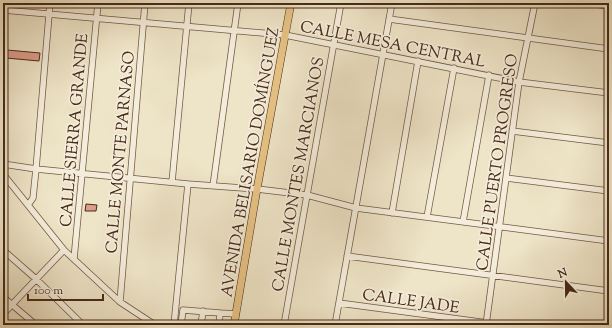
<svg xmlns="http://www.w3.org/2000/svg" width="612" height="328" viewBox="0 0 612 328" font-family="'Sorts Mill Goudy',serif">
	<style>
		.building { fill: #de9c8a; stroke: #482a18 }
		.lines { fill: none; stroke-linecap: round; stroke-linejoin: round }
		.minor-casing { stroke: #725844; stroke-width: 7 }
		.major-casing { stroke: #482a18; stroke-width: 8 }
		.minor { stroke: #f4eddb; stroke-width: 5.5 }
		.major { stroke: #e7c284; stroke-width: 7 }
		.labels { text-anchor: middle; stroke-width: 3.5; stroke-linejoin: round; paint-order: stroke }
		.street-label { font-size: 16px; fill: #482a18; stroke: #f4eddb }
	</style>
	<rect width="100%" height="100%" fill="#eee4c7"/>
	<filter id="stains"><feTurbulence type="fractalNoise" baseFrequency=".005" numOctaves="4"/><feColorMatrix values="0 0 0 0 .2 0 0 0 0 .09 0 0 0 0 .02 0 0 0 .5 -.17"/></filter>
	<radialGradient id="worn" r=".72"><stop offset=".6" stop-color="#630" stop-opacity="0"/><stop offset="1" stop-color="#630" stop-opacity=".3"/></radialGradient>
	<path class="building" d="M 7,50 L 40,53 L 39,61 L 6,58 Z
		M 86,204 L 97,205 L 96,211 L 85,211 Z"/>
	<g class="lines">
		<defs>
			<path id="minor" d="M 587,3 L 609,6
				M 3,6 L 3,3
				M 3,10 L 285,35 L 519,82 L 609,93
				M 389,19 L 609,49
				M 512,131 L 609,143
				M 3,164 L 36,169 L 188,184 L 257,189 L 307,195 L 356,208 L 609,241
				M 3,174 L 64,250 L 120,302 L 155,325
				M 506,178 L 609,191
				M 172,182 L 189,3
				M 213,186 L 238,3
				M 28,205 L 33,198 L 36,169 L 50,3
				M 392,213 L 418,61
				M 427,217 L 454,68
				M 463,222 L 489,75
				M 3,250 L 36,279 L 83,325
				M 347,256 L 609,291
				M 74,259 L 98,3
				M 3,297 L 36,325
				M 120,302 L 145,3
				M 339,303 L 503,325
				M 220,313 L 236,314
				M 3,314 L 64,250
				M 174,325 L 188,184
				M 181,325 L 183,310 L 220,313 L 219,325
				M 201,325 L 203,311
				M 284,325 L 341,3
				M 335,325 L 392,3
				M 486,325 L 519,82 L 535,3"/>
			<path id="major" d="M 234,325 L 257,189 L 291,3"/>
		</defs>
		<use href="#minor" class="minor-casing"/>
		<use href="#major" class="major-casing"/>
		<use href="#minor" class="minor"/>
		<use href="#major" class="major"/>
	</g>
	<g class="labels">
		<g class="street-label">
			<text transform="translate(393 43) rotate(11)" y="6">CALLE MESA CENTRAL</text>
			<text transform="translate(73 130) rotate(-85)" y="6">CALLE SIERRA GRANDE</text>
			<text transform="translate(119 152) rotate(-85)" y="6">CALLE MONTE PARNASO</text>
			<text transform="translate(249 162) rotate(-80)" y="6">AVENIDA BELISARIO DOMÍNGUEZ</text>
			<text transform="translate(496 162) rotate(-82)" y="6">CALLE PUERTO PROGRESO</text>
			<text transform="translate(297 174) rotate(-80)" y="6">CALLE MONTES MARCIANOS</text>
			<text transform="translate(411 300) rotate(8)" y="6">CALLE JADE</text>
		</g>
	</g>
	<rect width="612" height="328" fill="none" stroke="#eee4c7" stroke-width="16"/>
	<rect x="4" y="4" width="604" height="320" fill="none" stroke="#482a18" stroke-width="2"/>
	<rect x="8" y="8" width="596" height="312" fill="none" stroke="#482a18"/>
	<g transform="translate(566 282) rotate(338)" stroke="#f4eddb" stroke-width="3" paint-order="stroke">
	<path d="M0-3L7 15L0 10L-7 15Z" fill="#482a18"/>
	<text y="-6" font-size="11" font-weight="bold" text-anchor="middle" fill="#482a18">N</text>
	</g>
	<path d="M28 294v6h75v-6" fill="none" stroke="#482a18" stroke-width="2"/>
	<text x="34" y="294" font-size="12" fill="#482a18" stroke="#f4eddb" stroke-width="3" paint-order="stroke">100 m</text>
	<rect width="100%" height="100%" filter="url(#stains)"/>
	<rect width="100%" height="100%" fill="url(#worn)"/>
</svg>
